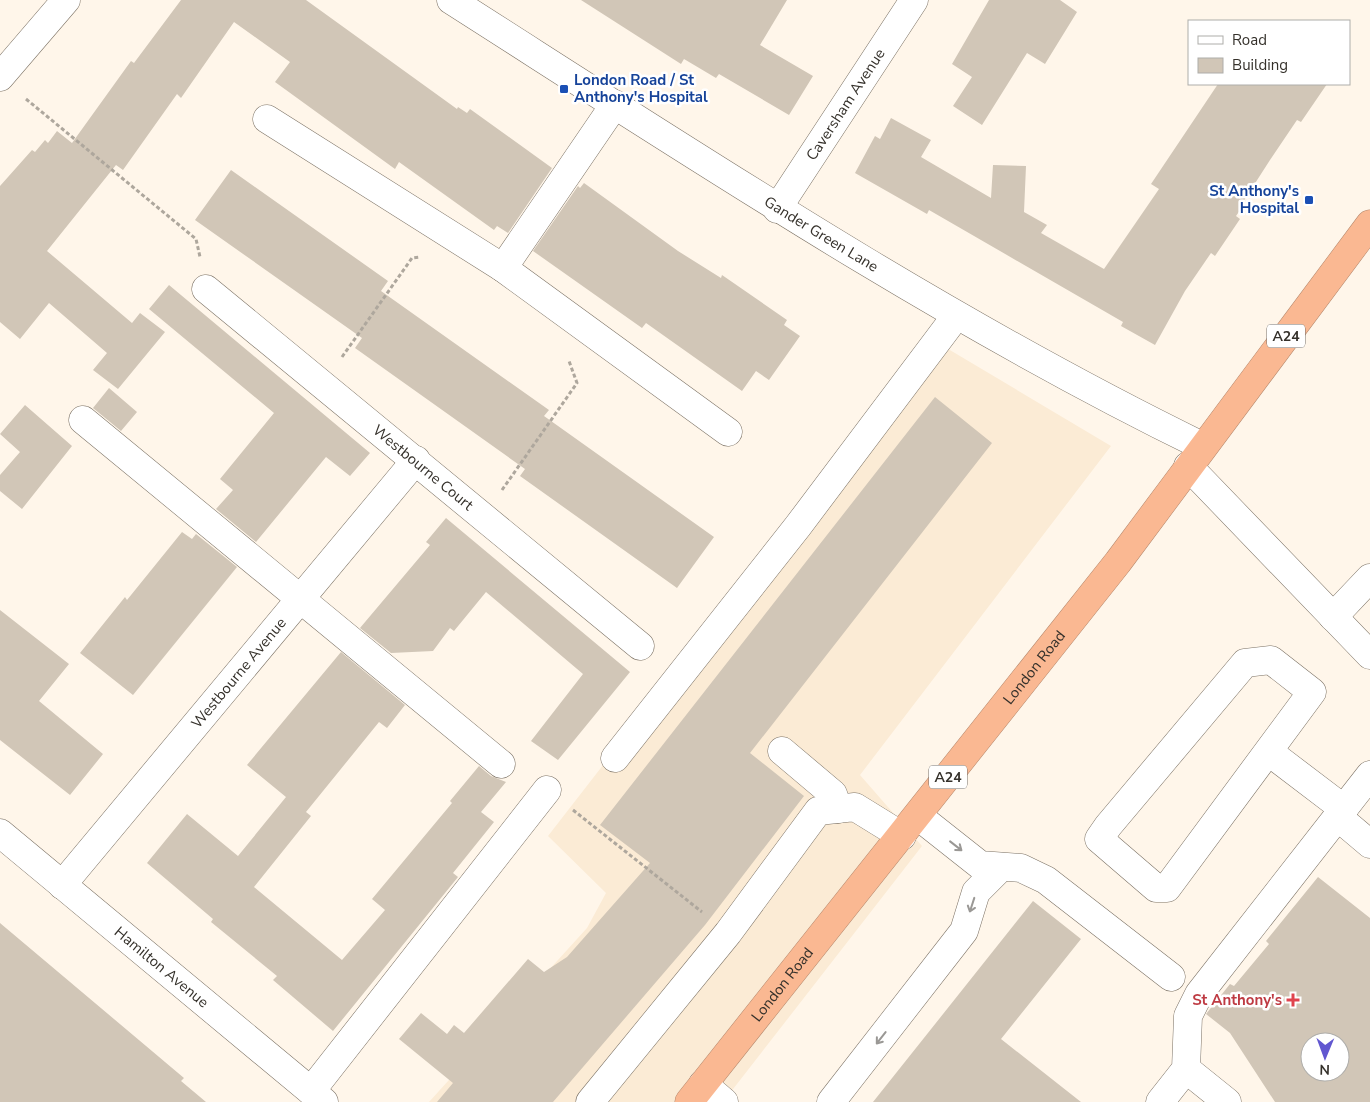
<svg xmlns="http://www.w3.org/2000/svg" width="1370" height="1102" viewBox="0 0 1370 1102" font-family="'Nunito Sans',sans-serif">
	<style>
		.built { fill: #fbebd5 }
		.building { fill: #d1c6b7; fill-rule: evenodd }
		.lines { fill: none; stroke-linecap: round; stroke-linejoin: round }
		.minor-casing { stroke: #7c7265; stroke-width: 29 }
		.highway-casing { stroke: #b5896e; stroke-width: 29 }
		.path { stroke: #aea79d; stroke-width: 3; stroke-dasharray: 4 2.5; stroke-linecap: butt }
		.minor { stroke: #fff; stroke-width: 28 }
		.highway { stroke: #fab892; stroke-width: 28 }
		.oneway { stroke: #9a9895 }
		.transit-dot { fill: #1a4fb4; stroke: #fff; stroke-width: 2 }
		.health-dot { fill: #e0444e; stroke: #fff; stroke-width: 2 }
		.labels { text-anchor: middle; stroke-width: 5; stroke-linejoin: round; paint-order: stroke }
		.shield { fill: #fff; stroke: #726f6b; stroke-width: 1 }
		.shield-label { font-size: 14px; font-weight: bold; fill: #35312b }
		.transit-label { font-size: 15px; font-weight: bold; fill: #164399; stroke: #fff; text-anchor: start }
		.street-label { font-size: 15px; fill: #35312b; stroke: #fff }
		.health-label { font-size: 15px; font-weight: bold; fill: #be3a42; stroke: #fff; text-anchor: end }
	</style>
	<rect width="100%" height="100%" fill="#fff6ea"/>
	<path class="built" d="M 933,340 L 1111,446 L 860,775 L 922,846 L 723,1102 L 429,1102 L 587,928 L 606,893 L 548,836 Z"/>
	<path class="building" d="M 181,0 L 306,0 L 457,109 L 458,107 L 467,113 L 470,109 L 552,168 L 508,233 L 497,226 L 494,230 L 399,162 L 395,169 L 275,82 L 290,62 L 234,22 L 181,98 L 177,94 L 123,170 L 116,165 L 47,251 L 132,323 L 140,313 L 165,332 L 118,389 L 93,370 L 107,353 L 49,303 L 20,339 L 0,322 L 0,186 L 32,150 L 35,152 L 45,140 L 48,143 L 57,131 L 72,143 L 131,61 L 134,63 Z
		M 581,0 L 787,0 L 760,45 L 813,76 L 789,115 L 719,74 L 716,78 L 684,59 L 681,64 Z
		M 989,0 L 1060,0 L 1077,12 L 1045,64 L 1027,53 L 982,125 L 953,106 L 972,77 L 952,64 Z
		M 1218,84 L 1327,84 L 1301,122 L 1297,120 L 1270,160 L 1243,202 L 1245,203 L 1236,216 L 1240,219 L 1215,256 L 1211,253 L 1185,291 L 1155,345 L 1121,326 L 1123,322 L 929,210 L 927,214 L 855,173 L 875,136 L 880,139 L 891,118 L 931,140 L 921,157 L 991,198 L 993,165 L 1026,166 L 1024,212 L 1047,225 L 1041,233 L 1104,269 L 1159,189 L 1151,184 Z
		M 231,170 L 388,281 L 381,291 L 549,410 L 544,416 L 714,537 L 677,588 L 520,476 L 525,469 L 355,348 L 362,338 L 195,220 Z
		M 584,183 L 678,251 L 721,278 L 722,275 L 787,320 L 784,325 L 800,336 L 769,380 L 756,371 L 742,391 L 646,323 L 642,328 L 533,251 L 578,186 L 580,188 Z
		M 169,285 L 370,453 L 350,476 L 326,457 L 256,542 L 216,509 L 233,490 L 220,479 L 274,413 L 149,309 Z
		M 109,388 L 137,412 L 121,431 L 93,408 Z
		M 935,397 L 992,443 L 750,753 L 804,796 L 705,925 L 553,1102 L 437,1102 L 453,1083 L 399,1039 L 421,1013 L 447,1034 L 454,1025 L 464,1033 L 528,959 L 544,972 L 567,957 L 650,863 L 600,825 Z
		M 25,405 L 72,446 L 22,509 L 0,491 L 0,475 L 20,452 L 0,434 Z
		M 446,518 L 630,672 L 558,760 L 531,741 L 583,674 L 486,592 L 454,631 L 450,628 L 433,651 L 391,653 L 360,628 L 430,545 L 426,542 Z
		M 182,532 L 192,539 L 196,534 L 237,567 L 133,695 L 80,653 L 125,597 L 127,600 Z
		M 0,610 L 69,664 L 39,701 L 103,754 L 70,795 L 0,740 Z
		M 341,652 L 405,705 L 387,728 L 379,722 L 306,812 L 311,816 L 254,887 L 342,960 L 385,910 L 372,899 L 452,803 L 450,801 L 479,766 L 491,776 L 506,782 L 481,812 L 494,822 L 453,873 L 458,877 L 333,1031 L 273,980 L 277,976 L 211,922 L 213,919 L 147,863 L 187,814 L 238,856 L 286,797 L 247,765 Z
		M 1318,877 L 1370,918 L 1370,1102 L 1275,1102 L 1230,1033 L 1206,1014 L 1230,984 L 1234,986 L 1269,944 L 1266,941 ZM 1310,1042 L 1340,1042 L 1340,1072 L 1310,1072 Z
		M 1033,901 L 1081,939 L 1001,1039 L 1081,1102 L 873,1102 Z
		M 0,923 L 184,1078 L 181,1081 L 206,1102 L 0,1102 Z"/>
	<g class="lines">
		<defs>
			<g id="minor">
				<path id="s1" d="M 451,0 C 697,157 940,318 1202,446"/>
				<path d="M 0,77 L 66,0"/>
				<path d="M 267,119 L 503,268 L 615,104"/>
				<path id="s2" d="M 777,209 L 914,0"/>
				<path d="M 503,268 L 728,432"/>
				<path id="s3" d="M 206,289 L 640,646"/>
				<path d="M 83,420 L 501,764"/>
				<path d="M 1188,466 L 1370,655"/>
				<path d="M 1333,617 L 1370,578"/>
				<path d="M 1271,660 L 1312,692 L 1167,888 L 1156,888 L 1099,839 L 1108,826 L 1245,663 Z"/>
				<path d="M 782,751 L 833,794 L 838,809"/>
				<path d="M 1269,752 L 1344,809"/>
				<path d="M 615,758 L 798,526 L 956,316"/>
				<path d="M 918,816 L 980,865 L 1021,868 L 1046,880 L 1171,977"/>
				<path d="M 1338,817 L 1370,844"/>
				<path id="s4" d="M 0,833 L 324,1102"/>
				<path id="s5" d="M 62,885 L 416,460"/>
				<path d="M 1186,1069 L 1227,1102"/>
				<path d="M 703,1084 L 724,1102"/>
				<path d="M 311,1091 L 547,790"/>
				<path d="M 590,1102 L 728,933 L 818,811 L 855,807 L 902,836"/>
				<path d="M 831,1102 L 964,931 L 976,892 L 1001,867"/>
				<path d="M 1160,1102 L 1186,1069 L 1188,1016 L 1199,994 L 1370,775"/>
			</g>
			<g id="highway">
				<path id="s6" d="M 689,1102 L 1118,562 L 1370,224"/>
			</g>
		</defs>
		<use href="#minor" class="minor-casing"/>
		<use href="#highway" class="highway-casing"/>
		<path class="path" d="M 26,99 L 196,239 L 200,257
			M 342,357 L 412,258 L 420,257
			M 502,490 L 577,383 L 569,361
			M 573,810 L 702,912"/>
		<use href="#minor" class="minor"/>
		<use href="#highway" class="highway"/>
	</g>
	<defs><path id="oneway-shaft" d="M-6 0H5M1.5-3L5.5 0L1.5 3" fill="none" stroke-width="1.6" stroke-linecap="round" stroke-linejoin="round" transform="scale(1.25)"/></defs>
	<g class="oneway">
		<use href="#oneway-shaft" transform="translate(956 846) rotate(38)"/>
		<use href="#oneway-shaft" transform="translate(972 905) rotate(108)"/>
		<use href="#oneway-shaft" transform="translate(881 1038) rotate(128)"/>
	</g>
	<g class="transit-dot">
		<rect x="559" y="84" width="10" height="10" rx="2.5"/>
		<rect x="1304" y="195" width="10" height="10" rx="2.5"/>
	</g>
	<path class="health-dot" d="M1290.5 992.5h5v5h5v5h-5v5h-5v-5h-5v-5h5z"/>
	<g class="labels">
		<g class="shield">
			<rect x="1267" y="324.5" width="38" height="23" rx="4"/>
			<rect x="929" y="765.5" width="38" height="23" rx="4"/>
		</g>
		<g class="shield-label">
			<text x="1286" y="341">A24</text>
			<text x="948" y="782">A24</text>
		</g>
		<g class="transit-label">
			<text x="574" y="85">London Road / St<tspan x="574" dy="17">Anthony's Hospital</tspan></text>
			<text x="1299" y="196" text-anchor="end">St Anthony's<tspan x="1299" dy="17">Hospital</tspan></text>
		</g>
		<g class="street-label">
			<text dy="5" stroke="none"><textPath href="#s2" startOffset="125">Caversham Avenue</textPath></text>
			<text dy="5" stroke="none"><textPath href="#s1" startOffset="438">Gander Green Lane</textPath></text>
			<text dy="5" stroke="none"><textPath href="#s3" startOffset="281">Westbourne Court</textPath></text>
			<text dy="5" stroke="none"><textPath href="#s6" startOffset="555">London Road</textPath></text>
			<text dy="5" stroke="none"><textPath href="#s5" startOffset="276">Westbourne Avenue</textPath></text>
			<text dy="5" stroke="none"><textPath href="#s4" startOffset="210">Hamilton Avenue</textPath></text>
			<text dy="5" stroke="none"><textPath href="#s6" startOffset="150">London Road</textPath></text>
		</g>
		<g class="health-label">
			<text x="1282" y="1005">St Anthony's</text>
		</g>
	</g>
	<rect x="1188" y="20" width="162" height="65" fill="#ffffff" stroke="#aeadaa"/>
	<rect x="1198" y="36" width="25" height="8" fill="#ffffff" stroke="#aeadaa"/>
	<text x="1232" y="45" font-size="15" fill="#35312b">Road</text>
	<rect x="1198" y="58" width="25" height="15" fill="#d1c6b7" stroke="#aeadaa"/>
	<text x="1232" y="70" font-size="15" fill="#35312b">Building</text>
	<g transform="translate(1325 1057) rotate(181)"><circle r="24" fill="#ffffff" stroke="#aeadaa"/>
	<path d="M0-4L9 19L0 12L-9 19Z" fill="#6157d0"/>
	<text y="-8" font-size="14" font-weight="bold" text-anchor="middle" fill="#35312b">N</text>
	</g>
</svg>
